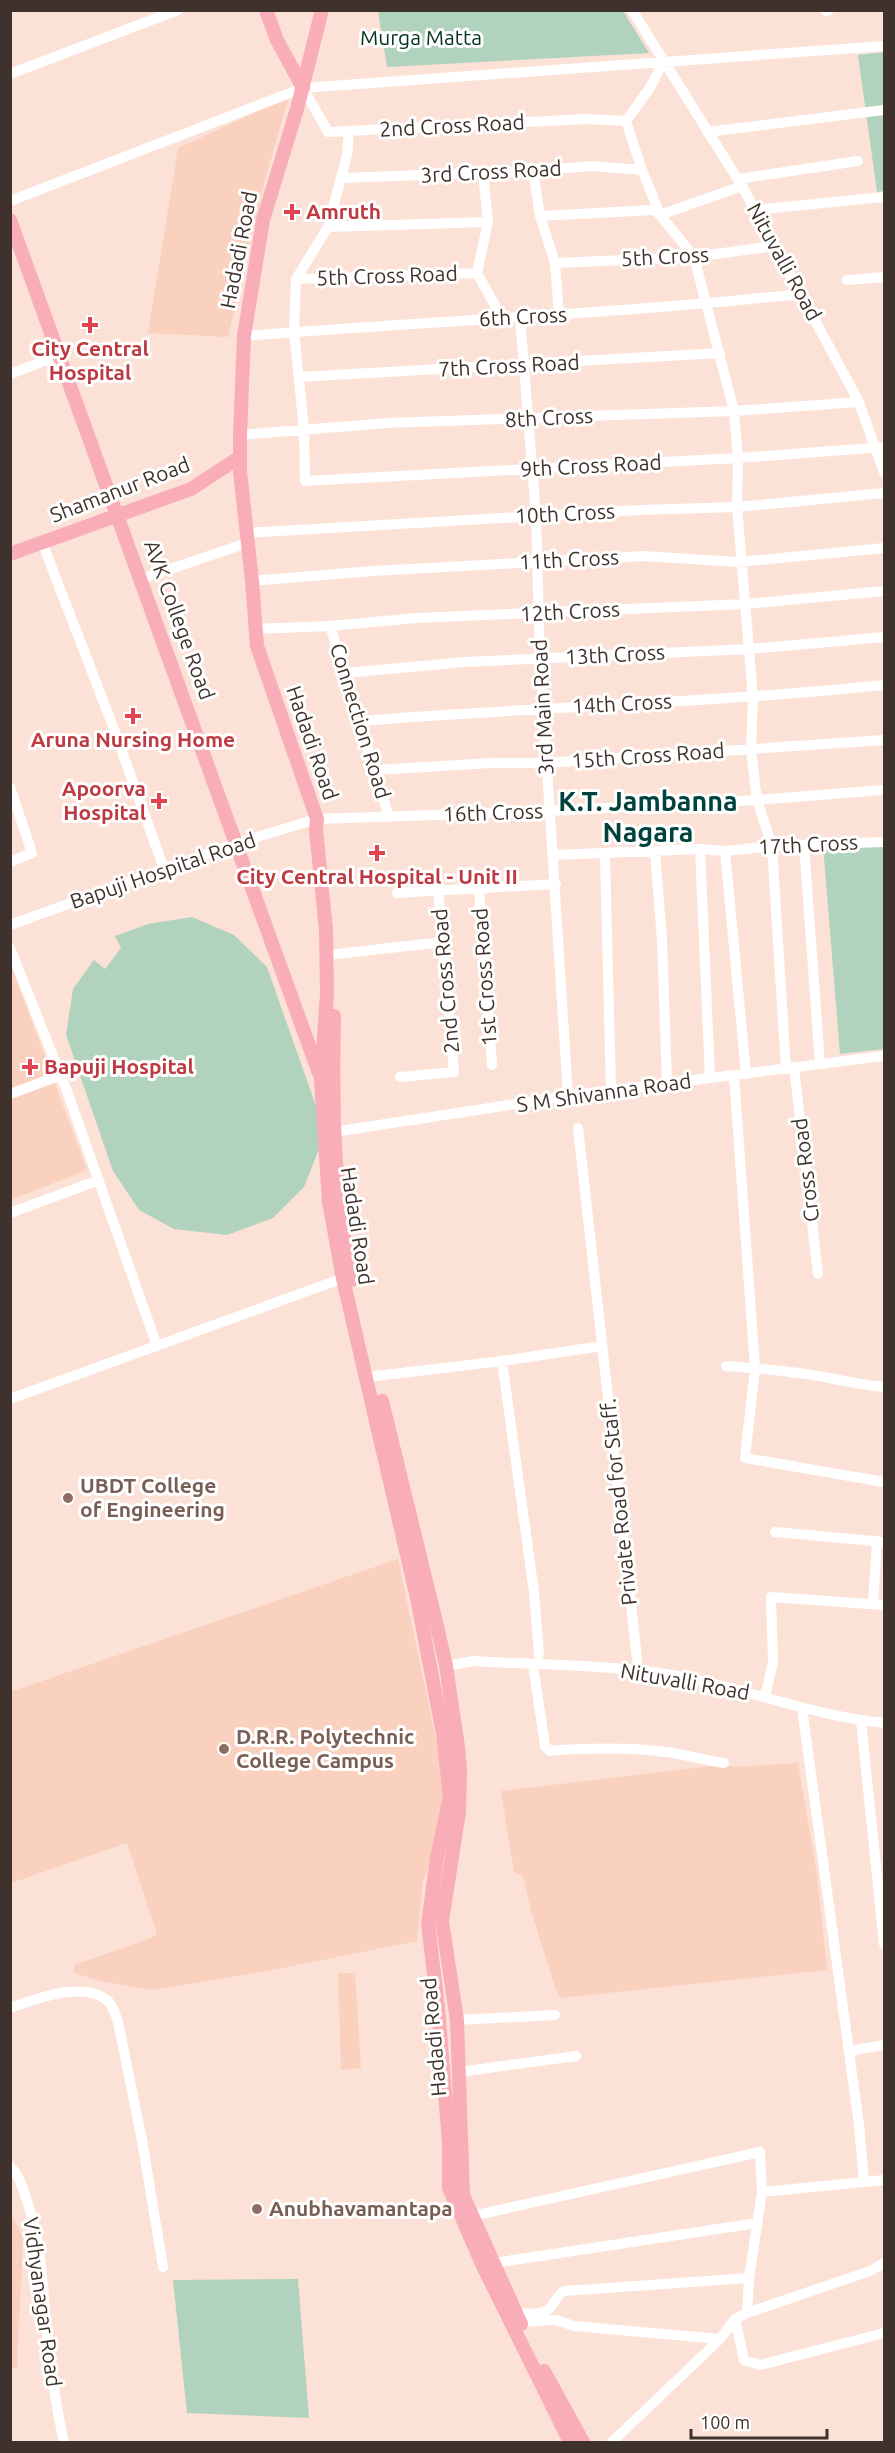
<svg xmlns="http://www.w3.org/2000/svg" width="895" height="2453" viewBox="0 0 895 2453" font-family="Ubuntu,sans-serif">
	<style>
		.built { fill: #fad0bf }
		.green { fill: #b1d3be }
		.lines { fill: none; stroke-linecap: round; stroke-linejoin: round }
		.minor { stroke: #fff; stroke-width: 10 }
		.major { stroke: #f8adb8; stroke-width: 14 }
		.health-dot { fill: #e0444e; stroke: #fff; stroke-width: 2 }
		.education-dot { fill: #8d6e63; stroke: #fff; stroke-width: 2 }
		.labels { text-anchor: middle; stroke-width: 6; stroke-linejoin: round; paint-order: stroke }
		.park-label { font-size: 21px; fill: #03331d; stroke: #fff }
		.street-label { font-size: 21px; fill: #3f322d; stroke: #fff }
		.health-label { font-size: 21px; font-weight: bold; fill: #be3a42; stroke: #fff }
		.education-label { font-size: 21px; font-weight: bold; fill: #785e54; stroke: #fff; text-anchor: start }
		.district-label { font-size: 27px; font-weight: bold; fill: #00423e; stroke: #fff }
	</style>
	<rect width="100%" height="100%" fill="#fce1d6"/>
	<path class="built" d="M 289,97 L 266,176 L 228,337 L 148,333 L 178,148 Z
		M 10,963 L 87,1170 L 11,1200 L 10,1200 Z
		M 398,1559 L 450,1806 L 442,1837 L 423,1881 L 417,1941 L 267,1971 L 152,1990 L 100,1981 L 74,1973 L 74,1965 L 151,1938 L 157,1934 L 127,1843 L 11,1883 L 10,1692 Z
		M 798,1763 L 817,1875 L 827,1970 L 560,1998 L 555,1987 L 532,1914 L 523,1876 L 514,1872 L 501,1791 L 720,1765 L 734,1767 Z
		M 338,1973 L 355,1973 L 361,2068 L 341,2070 Z
		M 11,2214 L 23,2237 L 17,2368 L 11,2369 Z"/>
	<path class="green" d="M 378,11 L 623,11 L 649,53 L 387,67 Z
		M 884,52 L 884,191 L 877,192 L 858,55 Z
		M 823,845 L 884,845 L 884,1049 L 840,1054 Z
		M 192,917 L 234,935 L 267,967 L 317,1109 L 319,1149 L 304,1187 L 273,1218 L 227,1235 L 174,1229 L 139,1210 L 113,1171 L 66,1035 L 73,989 L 94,960 L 105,969 L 121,948 L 115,936 L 148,924 Z
		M 298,2279 L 309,2418 L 187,2413 L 173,2280 Z"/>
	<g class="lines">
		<path class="minor" d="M 632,10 L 742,186 L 858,400 L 884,472
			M 826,11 L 829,10
			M 663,62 L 651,86 L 626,121 L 642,170 L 660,215 L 694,257 L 734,411 L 738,458 L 737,507 L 753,697 L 751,750 L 757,800 L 772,846 L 786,1069
			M 10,74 L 178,10
			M 303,88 L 328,132 L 586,119 L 626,121
			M 349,132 L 347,155 L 328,227 L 296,279 L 294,332 L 304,430 L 305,481 L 738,458 L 884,447
			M 707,132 L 884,110
			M 533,171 L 540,216 L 555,263 L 559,315
			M 483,174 L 488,222 L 477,273 L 502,318
			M 341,178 L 533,171 L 591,166 L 642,170
			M 738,179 L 858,161
			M 10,201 L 303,88 L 884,46
			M 755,210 L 884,197
			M 540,216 L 654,210 L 660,215 L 742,186
			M 328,227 L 488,222
			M 555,263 L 694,257 L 774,246
			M 296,279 L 477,273
			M 847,280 L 884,277
			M 520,317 L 536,516 L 540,659 L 568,1096
			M 244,336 C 430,321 616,314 801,294
			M 10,374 L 60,355
			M 299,377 L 720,353
			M 240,435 L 387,423 L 734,411 L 859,402
			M 246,533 L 640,510 L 737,507 L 884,493
			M 42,542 L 114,729 L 164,869
			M 141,579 L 247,543
			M 252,581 L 373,571 L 643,556 L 739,562 L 884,548
			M 330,626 L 389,817
			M 255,629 L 330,626 L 416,618 L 746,604 L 884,591
			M 346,673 L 464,662 L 750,649 L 884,637
			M 360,721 C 535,707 710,703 884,685
			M 375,770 L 491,763 L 546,763 L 884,740
			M 10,787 L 32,853 L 10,862
			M 804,845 L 820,1064
			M 700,849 L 710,1078
			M 655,851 L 662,940 L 667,1084
			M 725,851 L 746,1074
			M 605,854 L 611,1091
			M 553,855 L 700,849 L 725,851 L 772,846 L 884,842
			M 479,888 L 492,1065
			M 397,893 L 556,884
			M 10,925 L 237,843 L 317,819 L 550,811 L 757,800 L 884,790
			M 10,948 L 68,1094 L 157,1346
			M 327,955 L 443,942
			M 794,1067 L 818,1274
			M 734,1075 L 755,1368 L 745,1458 L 884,1482
			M 400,1077 L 454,1072 L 438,891
			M 10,1094 L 61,1075
			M 578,1128 L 637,1659
			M 327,1133 L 568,1096 L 884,1056
			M 10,1213 L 99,1180
			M 502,1361 L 534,1592 L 539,1655
			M 726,1366 C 760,1369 795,1371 829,1378 C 848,1382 865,1385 884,1387
			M 367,1377 L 502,1361 L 602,1346
			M 10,1399 L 349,1276
			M 775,1532 L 884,1542
			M 873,1604 L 877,1541
			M 533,1665 L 545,1746 L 550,1751 C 588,1748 626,1747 665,1752 C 684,1754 704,1760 724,1763
			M 446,1666 L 474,1661 C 533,1665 594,1664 652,1672 C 731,1682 805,1715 884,1723
			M 765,1697 L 773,1662 L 771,1597 L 884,1605
			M 802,1708 L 859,2125 L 864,2182
			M 861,1721 L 884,1944
			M 10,2008 C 35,1999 79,1982 104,1998 C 112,2002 115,2014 118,2022 L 142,2140 L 163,2267
			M 457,2020 L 555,2015
			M 849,2051 L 884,2045
			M 459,2072 L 576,2056
			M 10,2166 C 19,2175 22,2186 26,2198 C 43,2246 42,2285 47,2334 C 51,2370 56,2407 64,2442
			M 762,2192 L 884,2180
			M 472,2216 L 760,2152 L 762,2192 L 749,2278 L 747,2313
			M 494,2263 L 757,2223
			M 516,2313 C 528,2313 542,2316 551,2307 C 556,2301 557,2295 564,2291 L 749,2278
			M 735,2319 L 744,2360 L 760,2365 L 884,2333
			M 520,2322 L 556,2320 L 574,2326 L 720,2339
			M 612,2442 L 720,2339 L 735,2319 L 747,2313 L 870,2271 L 884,2263"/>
		<path class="major" d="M 266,10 L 277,40 L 303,88
			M 322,10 L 297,109 L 263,220 L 244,336 L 240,435 L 240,471 L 252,581 L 257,646 L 317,819 L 316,830 L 326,930 L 327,994 L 321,1079 L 329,1202 L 343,1279 L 417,1598 L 443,1734 L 450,1796 L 437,1858 L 428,1924 L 438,2007 L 449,2143 L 449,2188 L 482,2264 L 570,2442
			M 10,220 L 319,1073
			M 10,554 L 191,489 L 240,457
			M 334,1016 C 332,1105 333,1193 352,1280
			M 382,1401 L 436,1622 L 446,1666 L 458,1747 L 460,1770 L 459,1812 L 442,1921 L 457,2020 L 463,2195 L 521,2324
			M 544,2371 L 583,2442"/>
	</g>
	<g class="health-dot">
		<path d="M289 203h6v6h6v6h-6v6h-6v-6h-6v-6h6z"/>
		<path d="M87 316h6v6h6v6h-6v6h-6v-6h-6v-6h6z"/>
		<path d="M130 707h6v6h6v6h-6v6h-6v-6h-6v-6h6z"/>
		<path d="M156 792h6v6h6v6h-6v6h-6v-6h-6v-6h6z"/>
		<path d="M374 844h6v6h6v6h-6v6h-6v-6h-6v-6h6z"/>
		<path d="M27 1058h6v6h6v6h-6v6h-6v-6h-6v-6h6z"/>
	</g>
	<g class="education-dot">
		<circle cx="68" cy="1498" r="6"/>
		<circle cx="224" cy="1749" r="6"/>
		<circle cx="257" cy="2209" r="6"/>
	</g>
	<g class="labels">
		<g class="park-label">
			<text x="421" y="45">Murga Matta</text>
		</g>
		<g class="street-label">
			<text transform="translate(452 126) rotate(-3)" y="7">2nd Cross Road</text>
			<text transform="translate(491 172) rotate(-3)" y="7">3rd Cross Road</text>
			<text transform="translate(239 250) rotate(-79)" y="7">Hadadi Road</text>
			<text transform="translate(665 257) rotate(-3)" y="7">5th Cross</text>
			<text transform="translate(784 262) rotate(61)" y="7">Nituvalli Road</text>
			<text transform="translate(387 276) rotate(-2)" y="7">5th Cross Road</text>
			<text transform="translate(523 317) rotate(-3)" y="7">6th Cross</text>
			<text transform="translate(509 366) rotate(-3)" y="7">7th Cross Road</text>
			<text transform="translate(549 418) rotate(-3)" y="7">8th Cross</text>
			<text transform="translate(591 466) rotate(-3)" y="7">9th Cross Road</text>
			<text transform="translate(120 490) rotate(-21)" y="7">Shamanur Road</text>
			<text transform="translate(565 514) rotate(-3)" y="7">10th Cross</text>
			<text transform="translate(569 560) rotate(-3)" y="7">11th Cross</text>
			<text transform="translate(570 612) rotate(-3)" y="7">12th Cross</text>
			<text transform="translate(179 620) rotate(70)" y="7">AVK College Road</text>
			<text transform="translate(615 655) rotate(-3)" y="7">13th Cross</text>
			<text transform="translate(622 704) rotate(-3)" y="7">14th Cross</text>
			<text transform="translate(543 707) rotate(-93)" y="7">3rd Main Road</text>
			<text transform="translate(360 721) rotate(73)" y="7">Connection Road</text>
			<text transform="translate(312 743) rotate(71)" y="7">Hadadi Road</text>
			<text transform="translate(648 756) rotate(-4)" y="7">15th Cross Road</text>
			<text transform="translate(493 813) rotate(-2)" y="7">16th Cross</text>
			<text transform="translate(808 845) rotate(-3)" y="7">17th Cross</text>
			<text transform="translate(163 871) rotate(-19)" y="7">Bapuji Hospital Road</text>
			<text transform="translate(485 977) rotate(-94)" y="7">1st Cross Road</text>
			<text transform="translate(446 981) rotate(-95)" y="7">2nd Cross Road</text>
			<text transform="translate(604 1093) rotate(-8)" y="7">S M Shivanna Road</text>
			<text transform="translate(806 1170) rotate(-97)" y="7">Cross Road</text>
			<text transform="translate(357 1226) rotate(81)" y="7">Hadadi Road</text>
			<text transform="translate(619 1502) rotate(-96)" y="7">Private Road for Staff.</text>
			<text transform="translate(685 1682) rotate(10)" y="7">Nituvalli Road</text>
			<text transform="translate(434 2037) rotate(-95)" y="7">Hadadi Road</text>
			<text transform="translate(42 2302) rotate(82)" y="7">Vidhyanagar Road</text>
		</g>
		<g class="health-label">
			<text x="306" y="219" text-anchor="start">Amruth</text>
			<text x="90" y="356">City Central<tspan x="90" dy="24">Hospital</tspan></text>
			<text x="133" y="747">Aruna Nursing Home</text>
			<text x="146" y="796" text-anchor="end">Apoorva<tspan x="146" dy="24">Hospital</tspan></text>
			<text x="377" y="884">City Central Hospital - Unit II</text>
			<text x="44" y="1074" text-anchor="start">Bapuji Hospital</text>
		</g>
		<g class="education-label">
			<text x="80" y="1493">UBDT College<tspan x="80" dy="24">of Engineering</tspan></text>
			<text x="236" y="1744">D.R.R. Polytechnic<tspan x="236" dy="24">College Campus</tspan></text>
			<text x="269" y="2216">Anubhavamantapa</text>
		</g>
		<g class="district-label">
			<text x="648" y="811">K.T. Jambanna<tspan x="648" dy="31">Nagara</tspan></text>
		</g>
	</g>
	<rect width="895" height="2453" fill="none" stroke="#3f322d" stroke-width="24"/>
	<path d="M691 2429v9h136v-9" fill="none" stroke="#3f322d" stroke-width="3"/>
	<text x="700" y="2429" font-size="18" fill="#3f322d" stroke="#ffffff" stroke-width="4.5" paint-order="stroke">100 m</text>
</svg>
